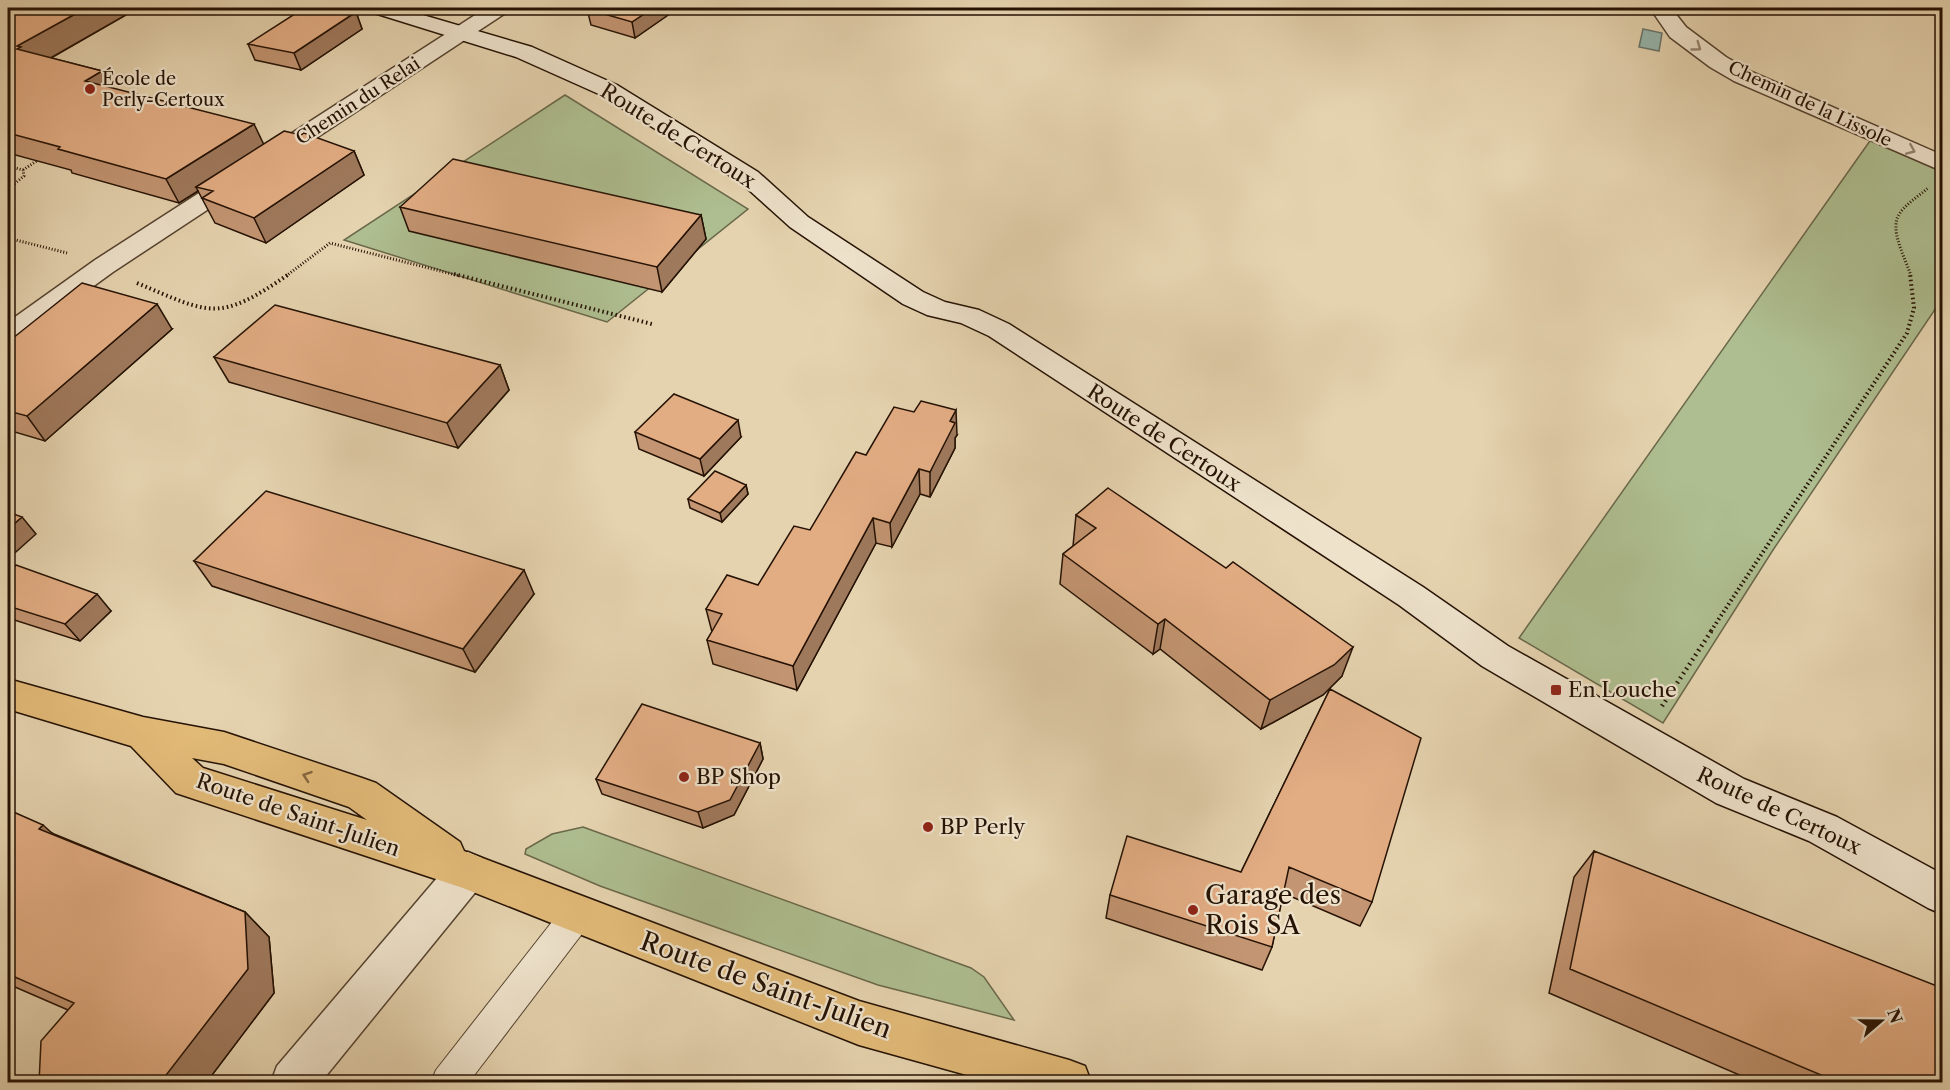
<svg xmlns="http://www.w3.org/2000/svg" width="1950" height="1090" viewBox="0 0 1950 1090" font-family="'Libre Caslon Text',serif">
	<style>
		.green { fill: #aebe90; stroke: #6a684a; stroke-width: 1.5 }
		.water { fill: #96b7ae; stroke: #69756a; stroke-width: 1.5 }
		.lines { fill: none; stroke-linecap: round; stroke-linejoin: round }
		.lane-casing { stroke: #55422f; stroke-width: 2 }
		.street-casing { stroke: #55422f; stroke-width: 3 }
		.secondary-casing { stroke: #251204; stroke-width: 3 }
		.primary-casing { stroke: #251204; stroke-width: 3 }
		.path-far2 { stroke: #251204; stroke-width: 3; stroke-dasharray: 1 2; stroke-linecap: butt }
		.path-far1 { stroke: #251204; stroke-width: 4; stroke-dasharray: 1.5 3; stroke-linecap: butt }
		.path { stroke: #251204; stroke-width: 4.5; stroke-dasharray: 1.5 4; stroke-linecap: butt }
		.lane { fill: #eee2cb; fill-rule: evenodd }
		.street { fill: #eee2cb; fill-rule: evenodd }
		.secondary { fill: #eee2cb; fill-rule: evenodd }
		.primary { fill: #e2ba78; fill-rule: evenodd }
		.wall { fill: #c39572; stroke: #251204; stroke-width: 1.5 }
		.shaded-wall { fill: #9f795c; stroke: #251204; stroke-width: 1.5 }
		.building { fill: #e3ad84; stroke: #251204; stroke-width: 1.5 }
		.oneway { stroke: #948471 }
		.oneway2 { stroke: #84663e }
		.poi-dot { fill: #8f2418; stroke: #eee2cb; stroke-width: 2 }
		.labels { text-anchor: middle; stroke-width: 4.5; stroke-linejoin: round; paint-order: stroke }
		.far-poi-label { font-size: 18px; fill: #251204; stroke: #eee2cb; text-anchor: start }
		.far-street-label { font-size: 18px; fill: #251204; stroke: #eee2cb }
		.street-label { font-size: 21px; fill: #251204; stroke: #eee2cb }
		.poi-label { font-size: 21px; fill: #251204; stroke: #eee2cb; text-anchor: start }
		.near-poi-label { font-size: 26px; fill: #251204; stroke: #eee2cb; text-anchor: start }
		.near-street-label { font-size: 26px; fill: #251204; stroke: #eee2cb }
	</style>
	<rect width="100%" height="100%" fill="#e5d3af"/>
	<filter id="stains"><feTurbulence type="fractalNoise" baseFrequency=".00333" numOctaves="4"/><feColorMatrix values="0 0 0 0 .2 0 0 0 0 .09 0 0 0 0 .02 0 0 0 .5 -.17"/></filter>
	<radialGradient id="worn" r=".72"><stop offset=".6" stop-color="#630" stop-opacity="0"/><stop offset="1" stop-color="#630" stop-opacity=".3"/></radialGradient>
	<path class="green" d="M 565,95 L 748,209 L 607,322 L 344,240 Z
		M 1872,138 L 1942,168 L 1942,299 L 1773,550 L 1663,723 L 1519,638 Z
		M 583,827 L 971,968 L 984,977 L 1014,1020 L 878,985 L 600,886 L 525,854 L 526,849 L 552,834 Z"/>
	<path class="water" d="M 1643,29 L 1662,33 L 1659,51 L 1639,47 Z"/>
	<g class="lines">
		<defs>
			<path id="lane" d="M 577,900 L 588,904 L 593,915 L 588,926 L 469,1082 L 431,1082 L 436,1070 L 566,904 Z"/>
			<path id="street" d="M 486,8 L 511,8 L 507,12 L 113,272 L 18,341 L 8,344 L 8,322 L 95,260 Z
				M 1650,8 L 1671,8 L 1686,27 L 1726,57 L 1750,71 L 1942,155 L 1942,171 L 1734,81 L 1710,67 L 1670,37 Z
				M 468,852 L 482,858 L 488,871 L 482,884 L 321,1082 L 271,1082 L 277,1066 L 454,858 Z"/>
			<path id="secondary" d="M 367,8 L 399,8 L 532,47 L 617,85 L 758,172 L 808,217 L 923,292 L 945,302 L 979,310 L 1009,324 L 1423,587 L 1508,646 L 1744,779 L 1837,817 L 1942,874 L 1942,914 L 1928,908 L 1809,841 L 1716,803 L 1482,666 L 1399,605 L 989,336 L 961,323 L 927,315 L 903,304 L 790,227 L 740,182 L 601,95 L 516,57 L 371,12 Z"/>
			<path id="primary" d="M 8,679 L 143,717 L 224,732 L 362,778 L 376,783 L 460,842 L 464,851 L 859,1001 L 1069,1060 L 1085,1066 L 1091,1082 L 992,1082 L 859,1045 L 463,888 L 176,793 L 131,746 L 8,709 ZM 192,758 L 224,764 L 349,807 L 367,820 L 203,768 Z"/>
		</defs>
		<use href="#lane" class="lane-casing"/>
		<use href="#street" class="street-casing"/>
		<use href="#secondary" class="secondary-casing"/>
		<use href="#primary" class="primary-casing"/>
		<path class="path-far2" d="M 8,166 L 23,170 L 24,176 L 8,189
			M 23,170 L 41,158
			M 8,238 L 67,253
			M 286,276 L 330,243 L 460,276
			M 1911,276 C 1906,259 1888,229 1900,213 C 1907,203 1919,196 1928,188"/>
		<path class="path-far1" d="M 454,274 L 652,324
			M 137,283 C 211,314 218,323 289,274
			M 1711,631 L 1907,333 L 1914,308 L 1910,274"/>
		<path class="path" d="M 1662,706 L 1712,630"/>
		<use href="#lane" class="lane"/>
		<use href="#street" class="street"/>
		<use href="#secondary" class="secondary"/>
		<use href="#primary" class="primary"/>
	</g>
	<path class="wall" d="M 8,8 L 138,8 L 51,58 L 102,71 L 111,88 L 264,144 L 354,151 L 364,175 L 266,243 L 215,223 L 198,191 L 179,203 L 72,173 L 71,170 L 8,153 Z
		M 589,8 L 670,8 L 671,13 L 635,38 L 591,25 L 587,9 Z
		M 356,12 L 362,29 L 301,70 L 255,60 L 248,44 Z
		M 400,207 L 701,215 L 706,239 L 662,292 L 409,231 Z
		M 172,329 L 45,441 L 8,430 L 8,342 Z
		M 214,357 L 500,365 L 509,390 L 458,448 L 229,382 Z
		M 635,432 L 741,437 L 704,476 L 639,449 Z
		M 957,435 L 955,438 L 955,448 L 930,497 L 920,494 L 892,547 L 876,543 L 797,690 L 713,664 L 707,640 L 712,632 L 706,609 L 758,585 L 810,530 L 866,455 Z
		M 746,485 L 748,494 L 722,522 L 690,508 L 688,499 Z
		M 1076,515 L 1342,676 L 1323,695 L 1261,729 L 1160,649 L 1153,654 L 1060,584 L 1063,554 L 1073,546 Z
		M 194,561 L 534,594 L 475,672 L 212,586 Z
		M 8,574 L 111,611 L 80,641 L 8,618 Z
		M 1330,689 L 1372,902 L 1360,926 L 1283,893 L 1272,947 L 1262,970 L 1106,918 L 1110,895 L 1241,872 Z
		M 760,743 L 763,759 L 734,815 L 703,828 L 602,794 L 596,779 Z
		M 8,811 L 54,834 L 245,912 L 269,937 L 274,993 L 206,1083 L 39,1083 L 68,1010 L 8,984 Z
		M 1594,851 L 1942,1083 L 1758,1083 L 1549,993 L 1574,877 Z"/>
	<path class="shaded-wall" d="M 86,8 L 138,8 L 33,68 L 17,49 L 17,46 Z
		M 653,8 L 670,8 L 671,13 L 635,38 L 632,22 Z
		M 356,12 L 362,29 L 301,70 L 294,53 Z
		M 102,71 L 115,94 L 85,81 Z
		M 254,124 L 265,147 L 196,187 L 198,191 L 179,203 L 166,179 Z
		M 354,151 L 364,175 L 266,243 L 254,218 Z
		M 701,215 L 706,239 L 662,292 L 657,267 Z
		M 157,304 L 172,329 L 45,441 L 27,416 Z
		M 500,365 L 509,390 L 458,448 L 447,423 Z
		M 956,410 L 957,435 L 955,438 L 955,448 L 930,497 L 930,472 L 950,421 Z
		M 738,420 L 741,437 L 704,476 L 700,459 Z
		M 919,469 L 920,494 L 892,547 L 890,523 Z
		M 746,485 L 748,494 L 722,522 L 720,513 Z
		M 22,517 L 36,534 L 8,559 L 8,529 Z
		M 873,518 L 876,543 L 797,690 L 793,666 Z
		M 524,570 L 534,594 L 475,672 L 463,649 Z
		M 97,594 L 111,611 L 80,641 L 65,624 Z
		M 1165,619 L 1160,649 L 1153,654 L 1158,624 Z
		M 1353,647 L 1342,676 L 1323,695 L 1261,729 L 1270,700 Z
		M 760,743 L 763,759 L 734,815 L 703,828 L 698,812 Z
		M 43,825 L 73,852 L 39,829 Z
		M 245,912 L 269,937 L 274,993 L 206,1083 L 160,1083 Z"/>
	<path class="building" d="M 8,8 L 86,8 L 17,46 L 21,47 L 17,49 L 102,71 L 85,81 L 254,124 L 166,179 L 58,149 L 60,147 L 8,133 Z
		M 304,8 L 334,8 L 356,12 L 294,53 L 248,44 Z
		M 589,8 L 653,8 L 632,22 L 587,9 Z
		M 284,131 L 301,135 L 304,133 L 354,151 L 254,218 L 202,198 L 213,191 L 196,187 Z
		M 453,159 L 701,215 L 657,267 L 400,207 Z
		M 82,283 L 157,304 L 27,416 L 8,411 L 8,342 Z
		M 275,305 L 500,365 L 447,423 L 214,357 Z
		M 674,394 L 738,420 L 700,459 L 635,432 Z
		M 921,401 L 956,410 L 950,421 L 955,423 L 930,472 L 919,469 L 890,523 L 873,518 L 793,666 L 707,640 L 722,614 L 706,609 L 727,575 L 758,585 L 794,526 L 810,530 L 856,452 L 866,455 L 894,407 L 914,412 Z
		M 715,471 L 746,485 L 720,513 L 688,499 Z
		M 1108,488 L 1226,568 L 1233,562 L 1353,647 L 1334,665 L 1270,700 L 1165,619 L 1158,624 L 1063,554 L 1096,528 L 1076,515 Z
		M 266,491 L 524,570 L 463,649 L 194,561 Z
		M 8,512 L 22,517 L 8,529 Z
		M 16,565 L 97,594 L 65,624 L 8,606 L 8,574 Z
		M 1330,689 L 1421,738 L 1372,902 L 1289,867 L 1272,947 L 1110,895 L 1127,836 L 1241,872 Z
		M 642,704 L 760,743 L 730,800 L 698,812 L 596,779 Z
		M 9,810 L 43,825 L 39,829 L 245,912 L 248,969 L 160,1083 L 39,1083 L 41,1041 L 74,1003 L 8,974 L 8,811 Z
		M 1594,851 L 1942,988 L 1942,1083 L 1840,1083 L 1570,969 Z"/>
	<defs><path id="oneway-chevron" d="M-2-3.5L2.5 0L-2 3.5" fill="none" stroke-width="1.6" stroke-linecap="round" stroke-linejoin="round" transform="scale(1.5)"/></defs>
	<g class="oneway">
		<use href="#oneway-chevron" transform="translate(1697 47) rotate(36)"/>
		<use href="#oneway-chevron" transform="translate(1911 150) rotate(23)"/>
	</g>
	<use class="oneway2" href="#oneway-chevron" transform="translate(307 776) rotate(-161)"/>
	<g class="poi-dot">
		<circle cx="90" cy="89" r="6"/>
		<rect x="1550" y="684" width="12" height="12" rx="3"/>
		<circle cx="684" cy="777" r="6"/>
		<circle cx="928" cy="827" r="6"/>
		<circle cx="1193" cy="910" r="6"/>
	</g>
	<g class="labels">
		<g class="far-poi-label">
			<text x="102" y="85">École de<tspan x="102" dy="21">Perly-Certoux</tspan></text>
		</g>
		<g class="far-street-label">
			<text transform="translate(358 101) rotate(-33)" y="6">Chemin du Relai</text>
			<text transform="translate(1810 104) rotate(25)" y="6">Chemin de la Lissole</text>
		</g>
		<g class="street-label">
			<text transform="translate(678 136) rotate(32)" y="7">Route de Certoux</text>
			<text transform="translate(1164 438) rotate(33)" y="7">Route de Certoux</text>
			<text transform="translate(1779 811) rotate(25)" y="7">Route de Certoux</text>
			<text transform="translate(298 815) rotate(19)" y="7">Route de Saint-Julien</text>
		</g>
		<g class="poi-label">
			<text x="1568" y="697">En Louche</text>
			<text x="696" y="784">BP Shop</text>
			<text x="940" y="834">BP Perly</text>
		</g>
		<g class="near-poi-label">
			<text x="1205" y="904">Garage des<tspan x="1205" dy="30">Rois SA</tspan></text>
		</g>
		<g class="near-street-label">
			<text transform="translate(766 985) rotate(20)" y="9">Route de Saint-Julien</text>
		</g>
	</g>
	<rect width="1950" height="1090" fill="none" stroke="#e5d3af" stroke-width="30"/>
	<rect x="9" y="9" width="1932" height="1072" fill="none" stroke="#251204" stroke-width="3"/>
	<rect x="15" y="15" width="1920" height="1060" fill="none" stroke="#251204" stroke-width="1.5"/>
	<g transform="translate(1881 1021) rotate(70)" stroke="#eee2cb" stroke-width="4.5" paint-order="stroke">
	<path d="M0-4.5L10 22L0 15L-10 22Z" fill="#251204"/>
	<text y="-9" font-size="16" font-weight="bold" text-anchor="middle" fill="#251204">N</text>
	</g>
	<rect width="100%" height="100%" filter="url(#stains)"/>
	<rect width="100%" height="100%" fill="url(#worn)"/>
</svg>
